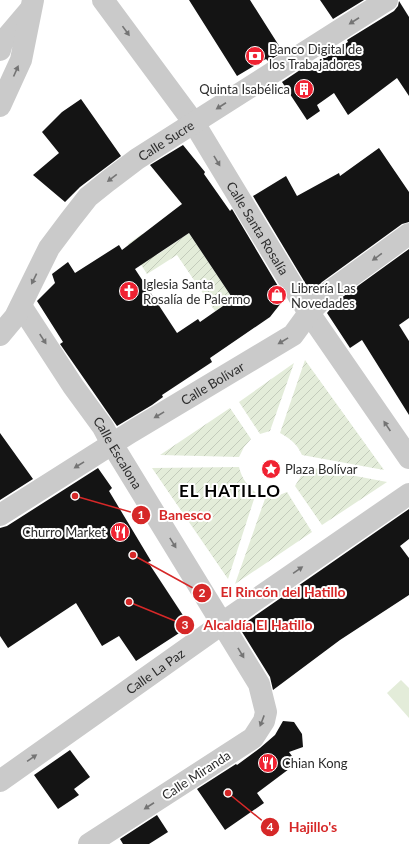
<svg xmlns="http://www.w3.org/2000/svg" width="409" height="844" viewBox="0 0 409 844" font-family="Lato,sans-serif">
	<style>
		.grass { fill: #e3ecd9 }
		.garden { fill: url(#garden-furrows) }
		.building { fill: #141414; fill-rule: evenodd }
		.lines { fill: none; stroke-linecap: round; stroke-linejoin: round }
		.minor { stroke: #cacaca; stroke-width: 22 }
		.oneway { fill: #747474 }
		.labels { text-anchor: middle; stroke-width: 4; stroke-linejoin: round; paint-order: stroke }
		.poi-label { font-size: 13px; fill: #2d2d2d; stroke: #fff; text-anchor: start }
		.street-label { font-size: 13px; fill: #2d2d2d; stroke: #fff }
		.district-label { font-size: 17px; font-weight: bold; letter-spacing: 1px; fill: #000; stroke: #fff }
		.leader { fill: none; stroke: #d62828; stroke-width: 1.5 }
		.callout-dot { fill: #d62828; stroke: #fff; stroke-width: 1.5 }
		.mark-label { font-size: 12px; text-anchor: middle; font-weight: bold; fill: #fff }
		.callout-label { font-size: 14px; text-anchor: middle; font-weight: bold; fill: #d62828; stroke: #fff; stroke-width: 4; stroke-linejoin: round; paint-order: stroke }
	</style>
	<defs>
		<pattern id="garden-furrows" width="10" height="10" patternUnits="userSpaceOnUse"><rect width="10" height="10" fill="#e3ecd9"/><path d="M-1 1l2-2M0 10L10 0M9 11l2-2" fill="none" stroke="#c3cbbb"/></pattern>
	</defs>
	<rect width="100%" height="100%" fill="#fff"/>
	<path class="grass" d="M 401,680 L 409,688 L 409,718 L 387,693 Z"/>
	<path class="garden" d="M 189,233 L 233,299 L 215,311 L 177,255 L 147,274 L 128,244 L 142,234 L 157,255 Z
		M 305,360 L 384,470 L 302,455 C 297,444 291,439 280,433 Z
		M 294,363 L 270,431 L 260,434 L 239,402 Z
		M 230,408 L 251,439 L 244,447 L 239,457 L 160,455 Z
		M 303,466 L 387,482 L 322,525 L 295,486 L 301,476 Z
		M 239,467 C 242,479 247,485 256,493 L 228,579 L 152,468 Z
		M 287,492 L 312,532 L 235,584 L 266,496 L 277,496 Z"/>
	<path class="building" d="M 189,0 L 250,0 L 283,52 L 268,61 L 266,59 L 237,76 Z
		M 320,0 L 364,0 L 333,19 Z
		M 399,1 L 409,17 L 409,96 L 397,78 L 348,115 L 334,93 L 317,105 L 320,111 L 307,120 L 282,82 L 306,66 L 307,68 L 348,42 L 347,40 L 394,11 L 398,6 Z
		M 81,99 L 121,156 L 80,187 L 65,202 L 33,175 L 59,153 L 42,132 L 62,112 Z
		M 183,145 L 205,172 L 204,174 L 230,211 L 232,209 L 285,298 L 270,317 L 210,358 L 212,362 L 162,395 L 163,397 L 152,405 L 117,426 L 60,344 L 63,342 L 37,301 L 55,283 L 52,274 L 68,262 L 75,273 L 119,245 L 122,250 L 182,204 L 150,165 ZM 189,233 L 233,299 L 200,322 L 198,319 L 177,333 L 135,269 Z
		M 379,148 L 409,192 L 409,222 L 402,224 L 322,282 L 313,291 L 312,290 L 310,291 L 253,196 L 286,176 L 297,196 L 339,173 L 340,176 Z
		M 409,249 L 409,318 L 399,325 L 409,341 L 409,415 L 362,340 L 350,348 L 327,313 L 337,301 Z
		M 0,433 L 33,479 L 0,500 Z
		M 98,468 L 112,488 L 109,491 L 151,561 L 148,562 L 190,626 L 136,661 L 119,636 L 102,646 L 76,603 L 8,648 L 0,636 L 0,528 L 7,526 Z
		M 409,509 L 409,539 L 400,546 L 409,558 L 409,595 L 340,640 L 273,690 L 270,677 L 239,627 Z
		M 283,721 L 294,722 L 302,734 L 303,747 L 289,752 L 297,763 L 257,793 L 264,803 L 225,830 L 197,789 L 236,764 L 237,765 L 260,748 L 275,735 Z
		M 70,750 L 90,777 L 74,789 L 79,795 L 58,809 L 34,775 Z
		M 157,815 L 168,832 L 149,844 L 123,844 L 120,839 Z"/>
	<g class="lines">
		<g class="minor">
			<path id="s1" d="M 103,0 L 194,123 L 309,313 L 409,458"/>
			<path d="M 0,50 L 2,43 L 29,11"/>
			<path d="M 0,106 L 21,60 L 33,0"/>
			<path id="s2" d="M 21,306 L 73,386 L 103,427 L 112,444 L 259,684 L 266,712 L 264,721 L 253,738 L 89,844"/>
			<path id="s3" d="M 0,335 L 15,317 L 49,248 L 70,220 L 88,197 L 108,181 L 137,159 L 387,0"/>
			<path id="s4" d="M 0,515 L 131,432 L 293,335 L 309,313 L 329,292 L 409,234"/>
			<path id="s5" d="M 0,781 L 212,631 L 222,623 L 409,494"/>
		</g>
	</g>
	<defs><path id="oneway-solid" d="M-6-.8H1V-3.2L6.5 0L1 3.2V.8H-6Z"/></defs>
	<g class="oneway">
		<use href="#oneway-solid" transform="translate(354 21) rotate(147)"/>
		<use href="#oneway-solid" transform="translate(126 31) rotate(54)"/>
		<use href="#oneway-solid" transform="translate(16 71) rotate(-66)"/>
		<use href="#oneway-solid" transform="translate(221 106) rotate(147)"/>
		<use href="#oneway-solid" transform="translate(217 161) rotate(59)"/>
		<use href="#oneway-solid" transform="translate(112 178) rotate(143)"/>
		<use href="#oneway-solid" transform="translate(377 257) rotate(144)"/>
		<use href="#oneway-solid" transform="translate(34 279) rotate(116)"/>
		<use href="#oneway-solid" transform="translate(43 339) rotate(57)"/>
		<use href="#oneway-solid" transform="translate(283 341) rotate(149)"/>
		<use href="#oneway-solid" transform="translate(159 415) rotate(149)"/>
		<use href="#oneway-solid" transform="translate(387 426) rotate(-124)"/>
		<use href="#oneway-solid" transform="translate(79 465) rotate(148)"/>
		<use href="#oneway-solid" transform="translate(173 543) rotate(58)"/>
		<use href="#oneway-solid" transform="translate(298 570) rotate(-35)"/>
		<use href="#oneway-solid" transform="translate(241 653) rotate(59)"/>
		<use href="#oneway-solid" transform="translate(262 721) rotate(111)"/>
		<use href="#oneway-solid" transform="translate(32 758) rotate(-35)"/>
		<use href="#oneway-solid" transform="translate(149 806) rotate(147)"/>
	</g>
	<defs>
		<symbol id="bank-disc" viewBox="-11 -11 22 22"><circle r="9.5" fill="#f02232" stroke="#fff"/><path d="M-6-4H6V4H-6ZM0-2.3a2.3 2.3 0 1 0 0 4.6a2.3 2.3 0 1 0 0-4.6Z" fill="#fff"/></symbol>
		<symbol id="building-disc" viewBox="-11 -11 22 22"><circle r="9.5" fill="#f02232" stroke="#fff"/><path d="M-4-6H4V6H1V3H-1V6H-4ZM-2.5-4.3h1.7v1.8h-1.7ZM.8-4.3h1.7v1.8H.8ZM-2.5-1h1.7V.8h-1.7ZM.8-1h1.7V.8H.8Z" fill="#fff"/></symbol>
		<symbol id="church-disc" viewBox="-11 -11 22 22"><circle r="9.5" fill="#f02232" stroke="#fff"/><path d="M-1.2-6h2.4v3.5h3.3v2.4h-3.3V6h-2.4V-.1h-3.3v-2.4h3.3Z" fill="#fff"/></symbol>
		<symbol id="shop-disc" viewBox="-11 -11 22 22"><circle r="9.5" fill="#f02232" stroke="#fff"/><path d="M-5-2.5h2.3a2.7 3.5 0 0 1 5.4 0H5L5.5 6h-11ZM-1.5-2.5h3a1.5 2.3 0 0 0-3 0Z" fill="#fff"/></symbol>
		<symbol id="sight-disc" viewBox="-11 -11 22 22"><circle r="9.5" fill="#f02232" stroke="#fff"/><path d="M0-6L1.8-2.2L6-1.7L2.9 1.2L3.7 5.4L0 3.3L-3.7 5.4L-2.9 1.2L-6-1.7L-1.8-2.2Z" fill="#fff"/></symbol>
		<symbol id="restaurant-disc" viewBox="-11 -11 22 22"><circle r="9.5" fill="#f02232" stroke="#fff"/><path d="M-5-6h1v4h1v-4h1v4h1v-4h1v5L-1.5 .5V6h-2V.5L-5-1ZM5-6V6H3V1.5H1.5Q1.5-4 5-6Z" fill="#fff"/></symbol>
	</defs>
	<g fill-rule="evenodd">
		<use href="#bank-disc" x="244" y="45" width="22" height="22"/>
		<use href="#building-disc" x="293" y="78" width="22" height="22"/>
		<use href="#church-disc" x="118" y="280" width="22" height="22"/>
		<use href="#shop-disc" x="266" y="284" width="22" height="22"/>
		<use href="#sight-disc" x="260" y="458" width="22" height="22"/>
		<use href="#restaurant-disc" x="109" y="521" width="22" height="22"/>
		<use href="#restaurant-disc" x="257" y="752" width="22" height="22"/>
	</g>
	<g class="labels">
		<g class="poi-label">
			<text x="269" y="54">Banco Digital de<tspan x="269" dy="15">los Trabajadores</tspan></text>
			<text x="290" y="94" text-anchor="end">Quinta Isabélica</text>
			<text x="143" y="289">Iglesia Santa<tspan x="143" dy="15">Rosalía de Palermo</tspan></text>
			<text x="291" y="293">Librería Las<tspan x="291" dy="15">Novedades</tspan></text>
			<text x="285" y="474">Plaza Bolívar</text>
			<text x="106" y="537" text-anchor="end">Churro Market</text>
			<text x="282" y="768">Chian Kong</text>
		</g>
		<g class="street-label">
			<text dy="5" stroke="none"><textPath href="#s3" startOffset="261">Calle Sucre</textPath></text>
			<text dy="5" stroke="none"><textPath href="#s1" startOffset="276">Calle Santa Rosalía</textPath></text>
			<text dy="5" stroke="none"><textPath href="#s4" startOffset="250">Calle Bolívar</textPath></text>
			<text dy="5" stroke="none"><textPath href="#s2" startOffset="176">Calle Escalona</textPath></text>
			<text dy="5" stroke="none"><textPath href="#s5" startOffset="190">Calle La Paz</textPath></text>
			<text transform="translate(196 775) rotate(-33)" y="5">Calle Miranda</text>
		</g>
		<g class="district-label">
			<text x="230" y="497">EL HATILLO</text>
		</g>
	</g>
	<path class="leader" d="M75 496L141 515M133 555L202 593M129 602L185 625M228 793L270 827"/>
	<g class="callout-dot">
		<circle cx="75" cy="496" r="4"/>
		<circle cx="133" cy="555" r="4"/>
		<circle cx="129" cy="602" r="4"/>
		<circle cx="228" cy="793" r="4"/>
		<circle cx="141" cy="515" r="10"/>
		<circle cx="202" cy="593" r="10"/>
		<circle cx="185" cy="625" r="10"/>
		<circle cx="270" cy="827" r="10"/>
	</g>
	<g class="mark-label">
		<text x="141" y="519">1</text>
		<text x="202" y="597">2</text>
		<text x="185" y="629">3</text>
		<text x="270" y="831">4</text>
	</g>
	<g class="callout-label">
		<text x="185" y="520">Banesco</text>
		<text x="283" y="597">El Rincón del Hatillo</text>
		<text x="258" y="630">Alcaldía El Hatillo</text>
		<text x="313" y="832">Hajillo's</text>
	</g>
</svg>
